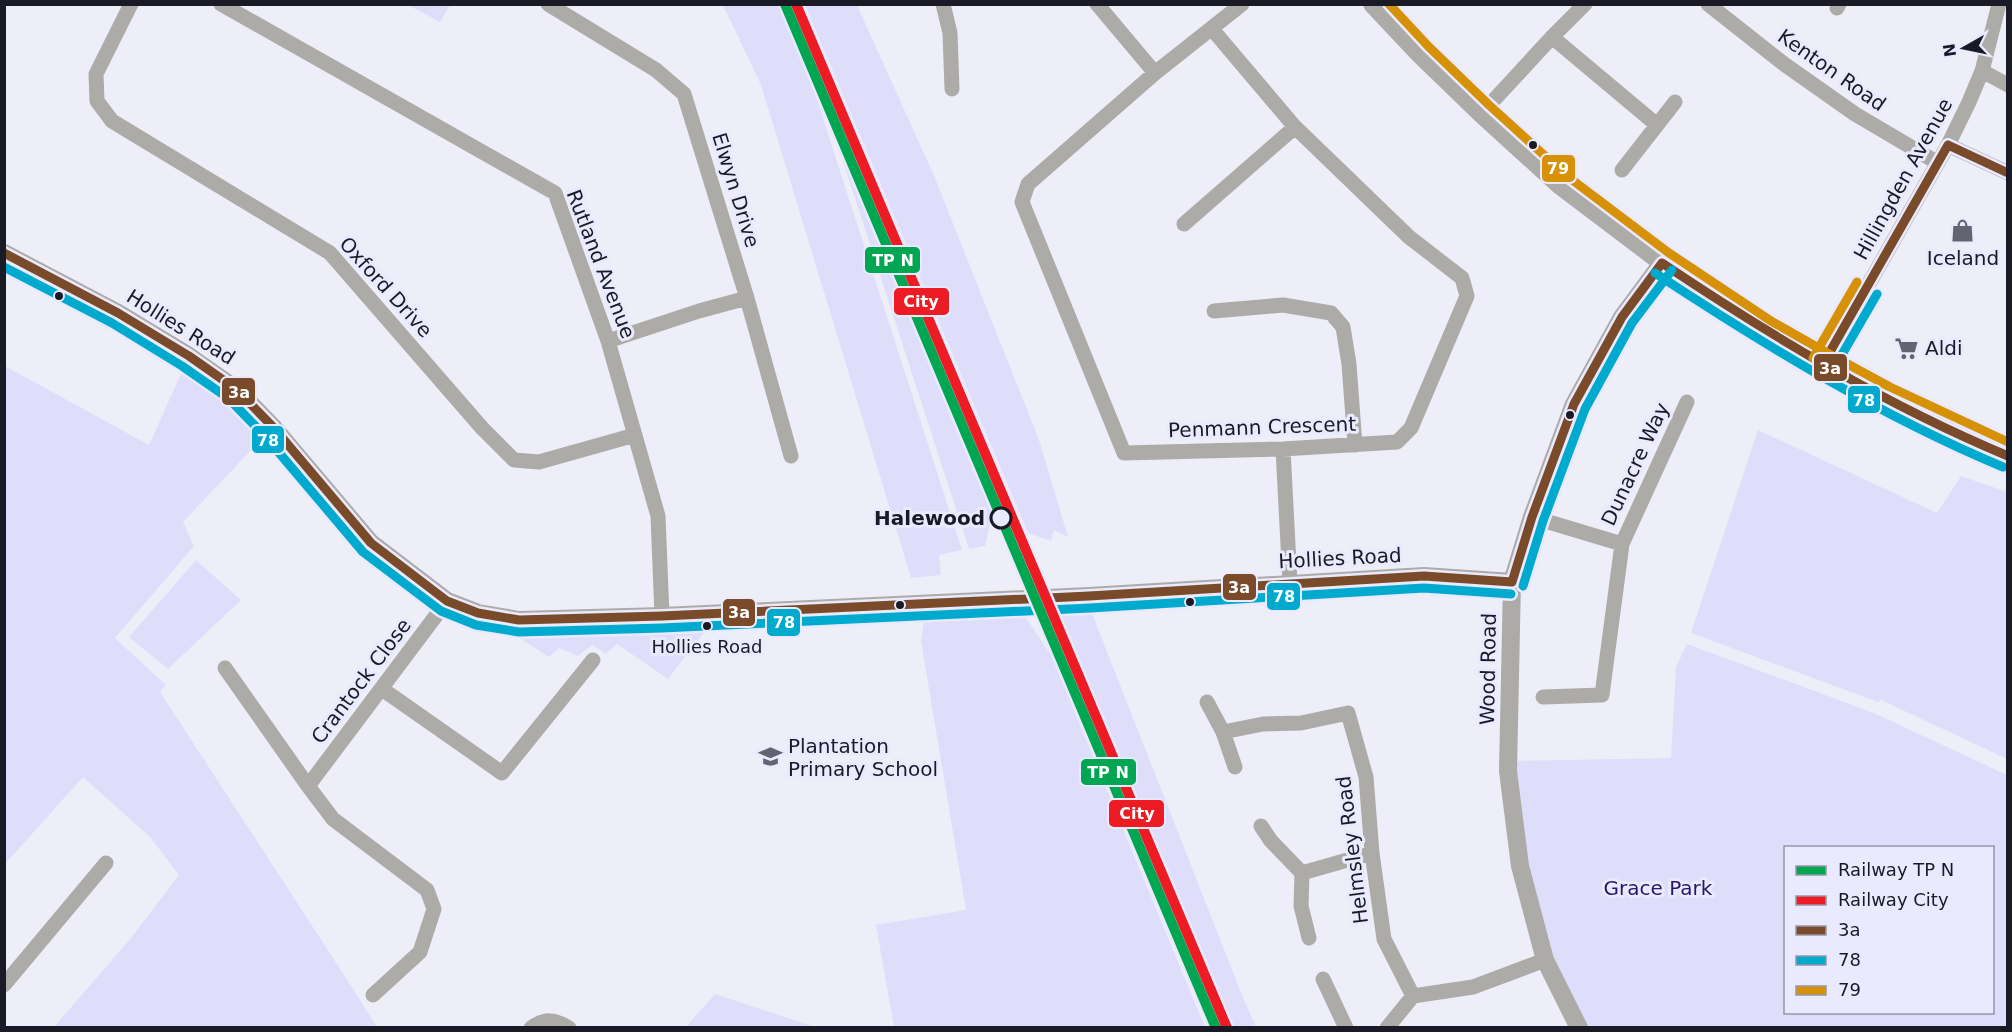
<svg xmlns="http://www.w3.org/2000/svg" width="2012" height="1032" viewBox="0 0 2012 1032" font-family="'DejaVu Sans',sans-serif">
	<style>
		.green { fill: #dedefb; fill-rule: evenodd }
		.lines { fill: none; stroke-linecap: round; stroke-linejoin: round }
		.minor { stroke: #adaba8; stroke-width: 15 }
		.tertiary { stroke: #adaba8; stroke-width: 18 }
		.bus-1-casing { stroke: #e9eafe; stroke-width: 14 }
		.bus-2-casing { stroke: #e9eafe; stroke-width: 14 }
		.bus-3-casing { stroke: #e9eafe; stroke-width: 14 }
		.bus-1 { stroke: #7a4b2a; stroke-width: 9 }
		.bus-2 { stroke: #00a9ce; stroke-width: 9 }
		.bus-3 { stroke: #d69106; stroke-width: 9 }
		.rail-1-casing { stroke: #e9eafe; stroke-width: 15 }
		.rail-2-casing { stroke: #e9eafe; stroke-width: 15 }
		.rail-1 { stroke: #00a651; stroke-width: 10 }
		.rail-2 { stroke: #ed1c24; stroke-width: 10 }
		.bus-dot { fill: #1a1a26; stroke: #e9eafe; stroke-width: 2 }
		.stop-dot { fill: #e9eafe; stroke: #1a1a26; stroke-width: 3 }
		.labels { text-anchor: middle; stroke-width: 6; stroke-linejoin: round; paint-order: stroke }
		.bus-label { font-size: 18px; fill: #1a1a26; stroke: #e9eafe }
		.street-label { font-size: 20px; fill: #1a1a26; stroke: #e9eafe }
		.poi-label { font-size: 20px; fill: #1a1a26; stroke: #e9eafe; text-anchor: start }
		.stop-label { font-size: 20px; font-weight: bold; fill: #1a1a26; stroke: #e9eafe; text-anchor: end }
		.park-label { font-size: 20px; fill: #29166a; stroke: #e9eafe }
		.line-badge { stroke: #e9eafe; stroke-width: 2 }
		.badge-label { font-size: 16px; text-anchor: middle; font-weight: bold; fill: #fff }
	</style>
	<rect width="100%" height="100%" fill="#eeeef9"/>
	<path class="green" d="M 408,5 L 450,5 L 440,22 Z
		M 723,5 L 781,5 L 805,62 L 962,550 L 939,555 L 941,575 L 911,578 L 761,85 Z
		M 805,5 L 857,5 L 935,178 L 1039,440 L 1068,537 L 1054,530 L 1051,541 L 1028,533 Z
		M 828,115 L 992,513 L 985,546 L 969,549 Z
		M 189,356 L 273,427 L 183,522 L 194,546 L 115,638 L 166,685 L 160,692 L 348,981 L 377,1027 L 54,1027 L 131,938 L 179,875 L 150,837 L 83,777 L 5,864 L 5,366 L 149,445 Z
		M 1758,430 L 1937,513 L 1961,476 L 2007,492 L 2007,759 L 1881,700 L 1878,702 L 1691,633 Z
		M 196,560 L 241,600 L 168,669 L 129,637 Z
		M 1089,606 L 1244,1000 L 1256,1027 L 1233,1027 L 1056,607 Z
		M 1019,607 L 1051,655 L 1205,1027 L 894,1027 L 876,925 L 966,910 L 921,641 L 925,612 Z
		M 720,612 L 668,679 L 617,644 L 606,654 L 592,645 L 578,656 L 559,648 L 549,657 L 519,638 L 519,620 Z
		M 1687,644 L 1874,713 L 2007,775 L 2007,1027 L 1580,1027 L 1541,945 L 1508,761 L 1671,758 L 1676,667 ZM 1786,848 L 1992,848 L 1992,1012 L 1786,1012 Z
		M 715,994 L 815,1027 L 816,1027 L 686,1027 Z"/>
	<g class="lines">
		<path class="minor" d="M 131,4 L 96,74 L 97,101 L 112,121 L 330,253 L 482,428 L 514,460 L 539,462 L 635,435
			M 221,4 L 555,193 L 608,341 L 658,516 L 662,616
			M 548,4 L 656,70 L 684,94 L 747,298 L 791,456
			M 943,4 L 950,33 L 952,89
			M 1097,4 L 1155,73
			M 1708,4 L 1784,64 L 1855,114 L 1938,163
			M 1837,8 L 1839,4
			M 1212,29 L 1295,127 L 1409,237 L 1462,278 L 1467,296 L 1411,428 L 1397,442 L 1283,449 L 1124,453 L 1022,202 L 1028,184 L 1155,73 L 1242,4
			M 1552,37 L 1657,125
			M 1982,71 L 2008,85
			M 1481,114 L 1552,37 L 1585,4
			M 1948,145 L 2008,173
			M 1622,170 L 1675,102
			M 1184,224 L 1295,127
			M 1214,311 L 1283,305 L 1331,313 L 1343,327 L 1349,364 L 1355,445
			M 608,341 L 699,311 L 747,298
			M 1823,364 L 1948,145 L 1969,102 L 1982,71 L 1999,4
			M 1283,449 L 1290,583
			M 1532,517 L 1622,544
			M 225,668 L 308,786 L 333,819 L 427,890 L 434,909 L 420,952 L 373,995
			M 382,689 L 502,773 L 593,660
			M 1543,697 L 1602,695 L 1622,544 L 1687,402
			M 1207,702 L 1223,732 L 1235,767
			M 1223,732 L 1263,724 L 1301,723 L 1348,713 L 1366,777 L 1372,853 L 1384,939 L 1413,996
			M 308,786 L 447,601
			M 1261,826 L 1271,841 L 1302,873
			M 1309,938 L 1301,906 L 1302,873 L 1372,853
			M 1323,979 L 1346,1028
			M 4,985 L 106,863
			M 531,1028 C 545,1018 555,1019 569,1028
			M 1387,1028 L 1413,996 L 1473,987 L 1545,960"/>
		<path class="tertiary" d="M 1372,4 L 1419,54 L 1481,114 L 1559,185 L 1662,263 L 1765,331 L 1823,364 L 1885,398 L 2008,456
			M 4,253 L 118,313 L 189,356 L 236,389 L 273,427 L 371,543 L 447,601 L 478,613 L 519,620 L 662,616 L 1089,596 L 1424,576 L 1512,582
			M 1579,1028 L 1545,960 L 1520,866 L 1508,771 L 1512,582 L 1532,517 L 1574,404 L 1622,317 L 1662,263"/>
		<defs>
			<path id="bus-1" d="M 1948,145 L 2008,173
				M 4,253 L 118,313 L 189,356 L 236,389 L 273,427 L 371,543 L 447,601 L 478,613 L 519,620 L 662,616 L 1089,596 L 1424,576 L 1512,582
				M 1662,263 C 1771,336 1886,405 2008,456
				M 1823,364 L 1948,145
				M 1512,582 L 1532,517 L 1574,404 L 1622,317 L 1662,263"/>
			<path id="bus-2" d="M 4,267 L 112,323 L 182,366 L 228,398 L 264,435 L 363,552 L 441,611 L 476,625 L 519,632 L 662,628 L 1090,608 L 1424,588 L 1511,594
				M 1655,273 C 1766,346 1881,416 2003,467
				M 1833,370 L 1877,294
				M 1523,586 L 1543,521 L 1585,409 L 1632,323 L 1672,270"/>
			<path id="bus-3" d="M 1389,4 L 1428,46 L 1489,105 L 1567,176 L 1669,253 L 1771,321 L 1829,354 L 1890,387 L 2008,442
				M 1813,358 L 1857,282"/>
		</defs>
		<use href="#bus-1" class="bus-1-casing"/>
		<use href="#bus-2" class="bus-2-casing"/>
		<use href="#bus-3" class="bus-3-casing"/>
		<use href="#bus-1" class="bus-1"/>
		<use href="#bus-2" class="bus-2"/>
		<use href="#bus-3" class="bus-3"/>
		<defs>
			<path id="rail-1" d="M 785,4 L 1216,1028"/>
			<path id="rail-2" d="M 796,4 L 1227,1028"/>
		</defs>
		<use href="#rail-1" class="rail-1-casing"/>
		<use href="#rail-2" class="rail-2-casing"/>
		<use href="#rail-1" class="rail-1"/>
		<use href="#rail-2" class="rail-2"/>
	</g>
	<defs>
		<symbol id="shop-bare" viewBox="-9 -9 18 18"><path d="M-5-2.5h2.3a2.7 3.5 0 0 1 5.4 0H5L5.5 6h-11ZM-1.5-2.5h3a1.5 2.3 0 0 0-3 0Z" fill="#646470" stroke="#e9eafe" stroke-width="2.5" paint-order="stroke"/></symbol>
		<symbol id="supermarket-bare" viewBox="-9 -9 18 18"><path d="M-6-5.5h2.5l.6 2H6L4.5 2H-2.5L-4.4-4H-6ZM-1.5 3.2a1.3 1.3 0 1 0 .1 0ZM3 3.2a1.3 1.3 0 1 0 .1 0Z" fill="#646470" stroke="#e9eafe" stroke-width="2.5" paint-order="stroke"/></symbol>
		<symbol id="school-bare" viewBox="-9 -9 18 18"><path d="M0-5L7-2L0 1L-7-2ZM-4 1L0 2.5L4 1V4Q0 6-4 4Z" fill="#646470" stroke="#e9eafe" stroke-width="2.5" paint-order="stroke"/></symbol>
	</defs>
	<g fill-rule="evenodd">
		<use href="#shop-bare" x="1946" y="214" width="33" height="33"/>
		<use href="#supermarket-bare" x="1890" y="332" width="33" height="33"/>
		<use href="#school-bare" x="754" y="740" width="33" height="33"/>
	</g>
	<g class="bus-dot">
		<circle cx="1533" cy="145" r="5"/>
		<circle cx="59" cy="296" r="5"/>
		<circle cx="1570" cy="415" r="5"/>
		<circle cx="1190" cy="602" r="5"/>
		<circle cx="900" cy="605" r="5"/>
		<circle cx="707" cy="626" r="5"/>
	</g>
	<circle class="stop-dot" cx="1001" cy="518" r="10"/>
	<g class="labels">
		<g class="bus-label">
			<text x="707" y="653">Hollies Road</text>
		</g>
		<g class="street-label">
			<text transform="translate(1832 70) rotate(35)" y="7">Kenton Road</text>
			<text transform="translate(1903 179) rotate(-61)" y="7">Hillingden Avenue</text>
			<text transform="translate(736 190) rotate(73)" y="7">Elwyn Drive</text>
			<text transform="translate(601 264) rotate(69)" y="7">Rutland Avenue</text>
			<text transform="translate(386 287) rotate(48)" y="7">Oxford Drive</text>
			<text transform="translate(181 327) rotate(32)" y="7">Hollies Road</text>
			<text transform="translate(1262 427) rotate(-2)" y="7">Penmann Crescent</text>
			<text transform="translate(1635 464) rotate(-65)" y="7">Dunacre Way</text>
			<text transform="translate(1340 558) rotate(-3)" y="7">Hollies Road</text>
			<text transform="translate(1488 669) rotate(-89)" y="7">Wood Road</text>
			<text transform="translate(361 681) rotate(-53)" y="7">Crantock Close</text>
			<text transform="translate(1352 850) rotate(-97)" y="7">Helmsley Road</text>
		</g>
		<g class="poi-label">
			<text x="1963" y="265" text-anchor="middle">Iceland</text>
			<text x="1925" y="355">Aldi</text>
			<text x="788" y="753">Plantation<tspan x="788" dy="23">Primary School</tspan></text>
		</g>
		<g class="stop-label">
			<text x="985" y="525">Halewood</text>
		</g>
		<g class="park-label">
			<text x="1658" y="895">Grace Park</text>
		</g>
	</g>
	<g class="line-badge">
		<rect x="1541" y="154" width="35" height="29" rx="6" fill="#d69106"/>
		<rect x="864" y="246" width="57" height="28" rx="6" fill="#00a651"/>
		<rect x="893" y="287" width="57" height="29" rx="6" fill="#ed1c24"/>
		<rect x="1813" y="353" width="35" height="29" rx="6" fill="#7a4b2a"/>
		<rect x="221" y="377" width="35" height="29" rx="6" fill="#7a4b2a"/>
		<rect x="1847" y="385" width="34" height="29" rx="6" fill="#00a9ce"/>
		<rect x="251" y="425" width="34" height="29" rx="6" fill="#00a9ce"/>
		<rect x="1222" y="573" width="35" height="28" rx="6" fill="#7a4b2a"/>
		<rect x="1266" y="582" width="35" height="29" rx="6" fill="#00a9ce"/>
		<rect x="722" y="598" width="34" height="29" rx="6" fill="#7a4b2a"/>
		<rect x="766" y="608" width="35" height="29" rx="6" fill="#00a9ce"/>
		<rect x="1080" y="758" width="57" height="28" rx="6" fill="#00a651"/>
		<rect x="1108" y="799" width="57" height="29" rx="6" fill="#ed1c24"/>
	</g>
	<g class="badge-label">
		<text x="1558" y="174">79</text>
		<text x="893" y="266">TP N</text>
		<text x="921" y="307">City</text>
		<text x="1830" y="374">3a</text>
		<text x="239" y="398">3a</text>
		<text x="1864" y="406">78</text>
		<text x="268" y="446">78</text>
		<text x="1239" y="593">3a</text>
		<text x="1284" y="602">78</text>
		<text x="739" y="618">3a</text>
		<text x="784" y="628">78</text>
		<text x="1108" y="778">TP N</text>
		<text x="1137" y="819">City</text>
	</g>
	<rect width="2012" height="1032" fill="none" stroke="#1a1a26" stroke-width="12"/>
	<rect x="1784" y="846" width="210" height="168" fill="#e9eafe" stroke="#9697a8" stroke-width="1.5"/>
	<rect x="1796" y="866" width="30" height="9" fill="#00a651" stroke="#9697a8" stroke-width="1.5"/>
	<text x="1838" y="876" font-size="18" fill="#1a1a26">Railway TP N</text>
	<rect x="1796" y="896" width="30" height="9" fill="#ed1c24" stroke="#9697a8" stroke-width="1.5"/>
	<text x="1838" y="906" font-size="18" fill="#1a1a26">Railway City</text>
	<rect x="1796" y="926" width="30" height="9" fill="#7a4b2a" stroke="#9697a8" stroke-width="1.5"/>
	<text x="1838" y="936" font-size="18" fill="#1a1a26">3a</text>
	<rect x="1796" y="956" width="30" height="9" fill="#00a9ce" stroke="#9697a8" stroke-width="1.5"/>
	<text x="1838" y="966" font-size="18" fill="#1a1a26">78</text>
	<rect x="1796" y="986" width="30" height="9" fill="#d69106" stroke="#9697a8" stroke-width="1.5"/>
	<text x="1838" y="996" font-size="18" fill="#1a1a26">79</text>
	<g transform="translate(1964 48) rotate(261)" stroke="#e9eafe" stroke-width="4.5" paint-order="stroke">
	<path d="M0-4.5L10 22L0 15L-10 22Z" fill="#1a1a26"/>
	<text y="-9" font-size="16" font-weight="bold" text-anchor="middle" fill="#1a1a26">N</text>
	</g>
</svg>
